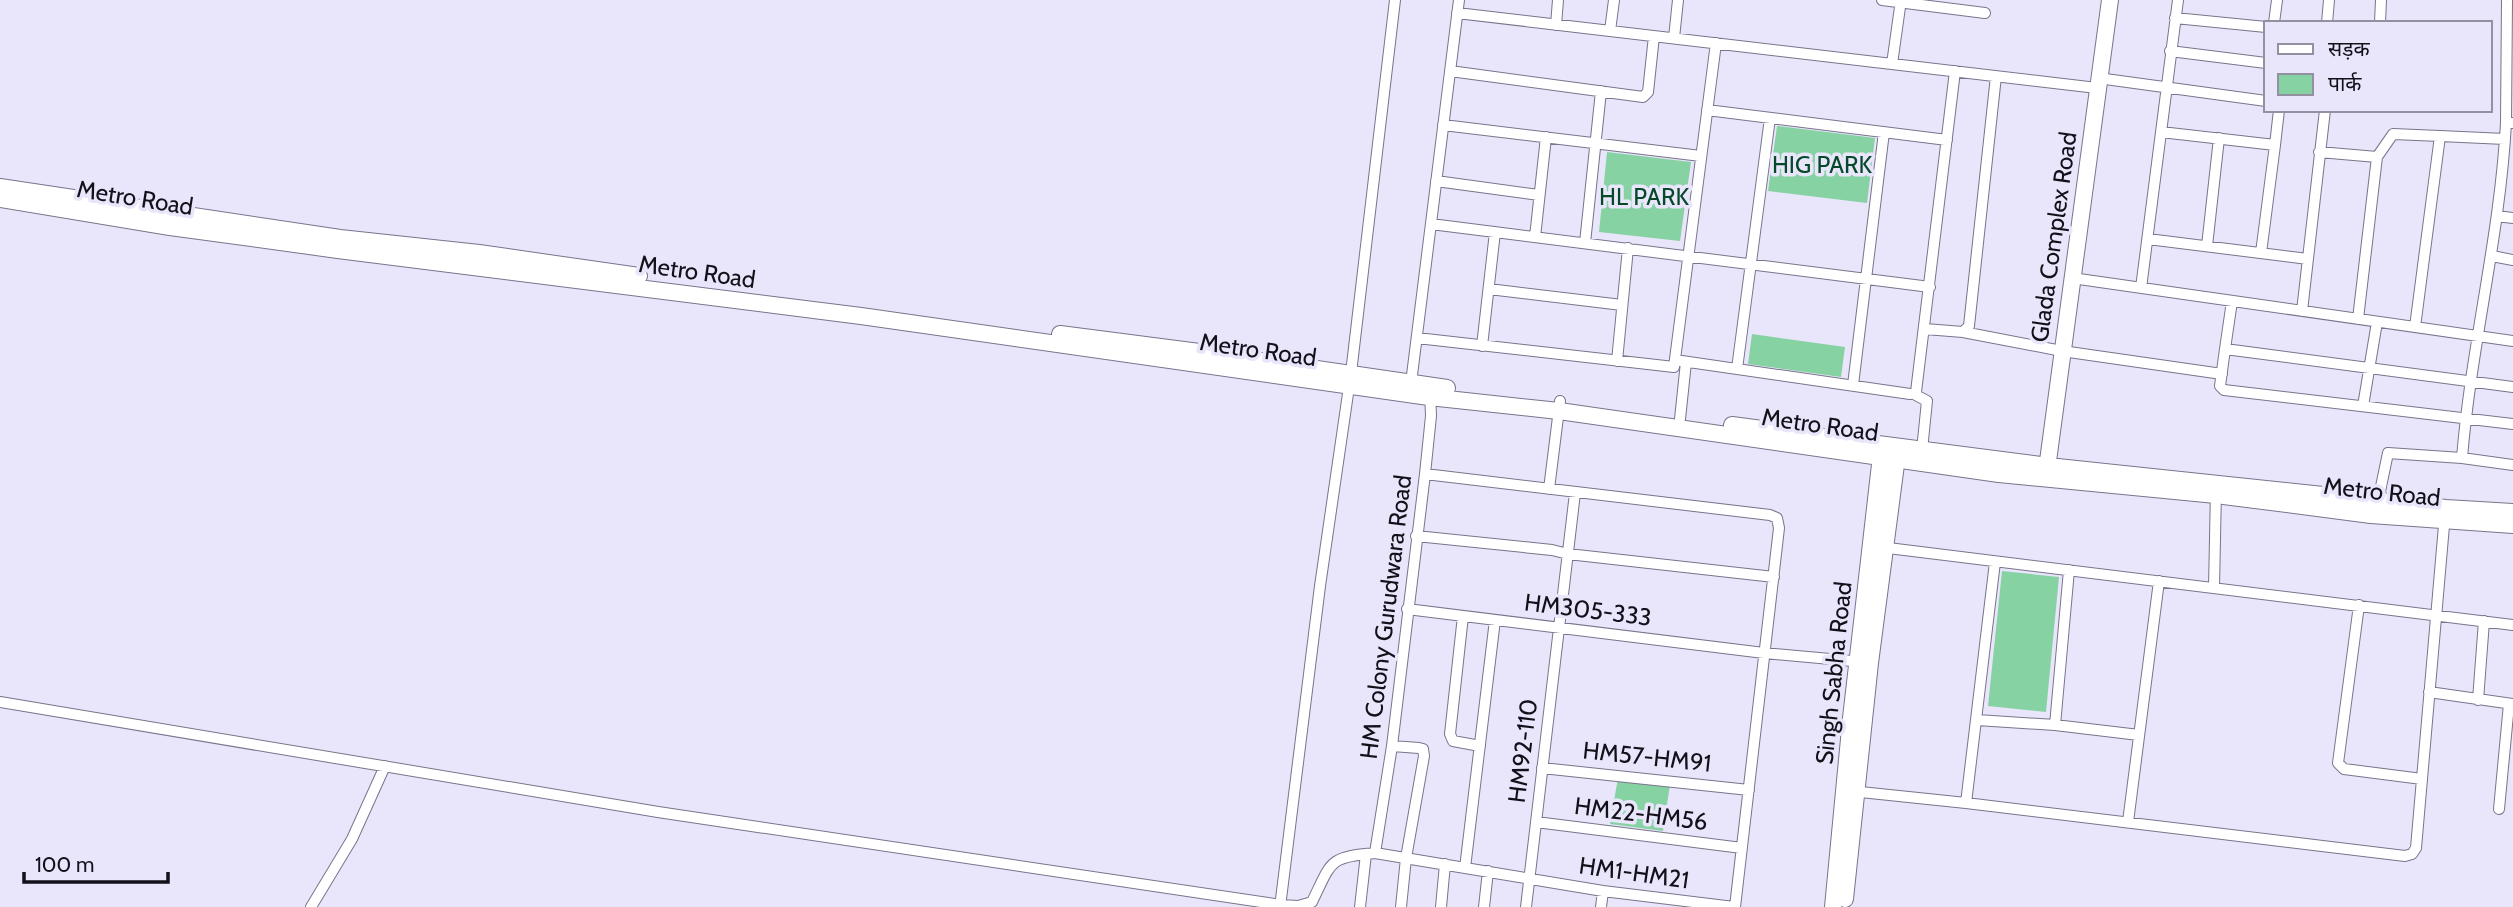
<svg xmlns="http://www.w3.org/2000/svg" width="2513" height="907" viewBox="0 0 2513 907" font-family="Cabin,'Noto Sans Devanagari',sans-serif">
	<style>
		.green { fill: #87d2a2 }
		.lines { fill: none; stroke-linecap: round; stroke-linejoin: round }
		.street-casing { stroke: #78748b; stroke-width: 12 }
		.secondary-casing { stroke: #78748b; stroke-width: 18 }
		.street { stroke: #fff; stroke-width: 10 }
		.secondary { stroke: #fff; stroke-width: 16 }
		.labels { text-anchor: middle; stroke-width: 7; stroke-linejoin: round; paint-order: stroke }
		.park-label { font-size: 24px; fill: #054928; stroke: #e9e6fc }
		.street-label { font-size: 24px; fill: #121019; stroke: #e9e6fc }
	</style>
	<rect width="100%" height="100%" fill="#e9e6fc"/>
	<path class="green" d="M 1777,126 L 1875,138 L 1867,203 L 1768,191 Z
		M 1607,152 L 1691,162 L 1680,241 L 1599,232 Z
		M 1752,334 L 1845,347 L 1841,377 L 1748,364 Z
		M 2002,571 L 2059,577 L 2046,712 L 1988,706 Z
		M 1618,778 L 1670,785 L 1663,831 L 1610,824 Z"/>
	<g class="lines">
		<defs>
			<path id="street" d="M 1882,0 L 1985,13
				M 1457,13 L 2097,88
				M 2175,18 L 2266,27
				M 2274,23 L 2277,0
				M 2327,23 L 2329,0
				M 2380,23 L 2381,0
				M 1556,25 L 1558,0
				M 1610,31 L 1614,0
				M 1674,38 L 1678,0
				M 2170,51 L 2266,63
				M 1892,64 L 1901,0
				M 1450,71 L 1643,97 L 1648,92 L 1654,36
				M 2098,78 L 2266,101
				M 1707,110 L 1947,140
				M 2506,123 L 2507,0
				M 2513,123 L 2506,123 C 2500,236 2471,346 2462,458 L 2513,465
				M 1443,125 L 1701,156
				M 2161,132 L 2275,145 L 2279,110
				M 2319,152 L 2377,157
				M 1436,181 L 1539,195
				M 2497,216 L 2513,218
				M 1431,224 L 1930,287
				M 1535,237 L 1546,137
				M 2148,239 L 2308,259
				M 1585,243 L 1601,91
				M 2207,246 L 2219,138
				M 2261,253 L 2275,145
				M 2492,256 L 2513,260
				M 2072,278 L 2513,341
				M 2141,288 L 2178,0
				M 1489,289 L 1622,305
				M 2302,311 L 2325,110
				M 2358,319 L 2377,157 L 2393,134 L 2440,136
				M 2415,327 L 2440,136 L 2505,139
				M 1925,329 L 1963,332 L 1969,326 L 1996,76
				M 1963,332 L 2062,351 L 2222,374
				M 1417,338 L 1674,367 L 1716,43
				M 1482,346 L 1495,232
				M 2225,349 L 2232,301
				M 1675,360 L 1910,394 L 1916,392 L 1955,71
				M 1617,361 L 1628,248
				M 1737,369 L 1770,118
				M 1411,383 L 1459,0
				M 1853,385 L 1884,132
				M 2513,387 L 2225,349 L 2220,386 L 2224,390 L 2513,424
				M 1914,394 L 1927,401 L 1922,450
				M 2363,406 L 2377,322
				M 1680,419 L 1686,362
				M 1425,474 L 1770,515 L 1777,518 L 1779,528 L 1735,907
				M 1549,489 L 1560,401
				M 2378,501 L 2388,453 L 2462,458
				M 1416,536 L 1552,550 L 1568,554 L 1774,577
				M 1880,547 L 2513,625
				M 2214,588 L 2216,489
				M 2359,605 L 2338,763 L 2344,769 L 2422,779
				M 1407,609 L 1764,653 L 1863,662
				M 1463,616 L 1450,734 L 1453,741 L 1480,746
				M 2429,692 L 2513,704
				M 2478,700 L 2484,621
				M 0,702 L 658,812 L 1281,905 L 1298,906 L 1312,902 C 1332,861 1328,857 1375,853 L 1603,891 L 1734,907
				M 1977,720 L 2055,725 L 2139,735
				M 2055,725 L 2069,570
				M 1392,746 L 1419,748 L 1423,749 L 1424,756 L 1406,858 L 1401,907
				M 1542,768 L 1749,790
				M 1851,791 L 1966,803 L 2405,856 L 2412,854 L 2416,848 L 2445,514
				M 1966,803 L 1995,562
				M 2499,809 L 2509,704
				M 1536,822 L 1742,848
				M 2128,822 L 2159,581
				M 1375,853 L 1392,746 L 1425,474 L 1431,416 L 1430,391
				M 1465,868 L 1495,620
				M 311,907 L 352,839 L 385,766
				M 1280,907 L 1320,586 L 1351,373 L 1395,0
				M 1360,907 L 1366,854
				M 1441,907 L 1445,864
				M 1484,907 L 1488,871
				M 1526,907 L 1575,493
				M 1601,907 L 1603,891"/>
			<path id="secondary" d="M 0,187 L 340,238 L 479,253 L 639,276
				M 0,199 L 170,227 L 338,250 L 861,316 L 1429,397 L 1559,411 L 1999,474 L 2216,495 L 2371,515 L 2513,525
				M 1060,334 L 1207,353 L 1447,388
				M 1732,425 L 2048,466 L 2446,508 L 2513,512
				M 2046,476 L 2110,0
				M 1845,899 L 1870,663 L 1898,449
				M 1833,907 L 1851,718 L 1882,447"/>
		</defs>
		<use href="#street" class="street-casing"/>
		<use href="#secondary" class="secondary-casing"/>
		<use href="#street" class="street"/>
		<use href="#secondary" class="secondary"/>
	</g>
	<g class="labels">
		<g class="park-label">
			<text x="1822" y="173">HIG PARK</text>
			<text x="1644" y="205">HL PARK</text>
		</g>
		<g class="street-label">
			<text transform="translate(135 198) rotate(9)" y="8">Metro Road</text>
			<text transform="translate(2054 237) rotate(-82)" y="8">Glada Complex Road</text>
			<text transform="translate(697 272) rotate(8)" y="8">Metro Road</text>
			<text transform="translate(1258 350) rotate(8)" y="8">Metro Road</text>
			<text transform="translate(1820 425) rotate(8)" y="8">Metro Road</text>
			<text transform="translate(2382 492) rotate(6)" y="8">Metro Road</text>
			<text transform="translate(1588 610) rotate(7)" y="8">HM305-333</text>
			<text transform="translate(1386 617) rotate(-83)" y="8">HM Colony Gurudwara Road</text>
			<text transform="translate(1834 673) rotate(-84)" y="8">Singh Sabha Road</text>
			<text transform="translate(1523 751) rotate(-83)" y="8">HM92-110</text>
			<text transform="translate(1647 757) rotate(6)" y="8">HM57-HM91</text>
			<text transform="translate(1641 814) rotate(7)" y="8">HM22-HM56</text>
			<text transform="translate(1634 873) rotate(8)" y="8">HM1-HM21</text>
		</g>
	</g>
	<rect x="2264" y="21" width="228" height="91" fill="#e9e6fc" stroke="#9390a1" stroke-width="2"/>
	<rect x="2278" y="44" width="35" height="10" fill="#ffffff" stroke="#9390a1" stroke-width="2"/>
	<text x="2328" y="56" font-size="21" fill="#121019">सड़क</text>
	<rect x="2278" y="74" width="35" height="21" fill="#87d2a2" stroke="#9390a1" stroke-width="2"/>
	<text x="2328" y="91" font-size="21" fill="#121019">पार्क</text>
	<path d="M24 872v10h144v-10" fill="none" stroke="#121019" stroke-width="3.5"/>
	<text x="35" y="872" font-size="21" fill="#121019" stroke="#e9e6fc" stroke-width="5" paint-order="stroke">100 m</text>
</svg>
